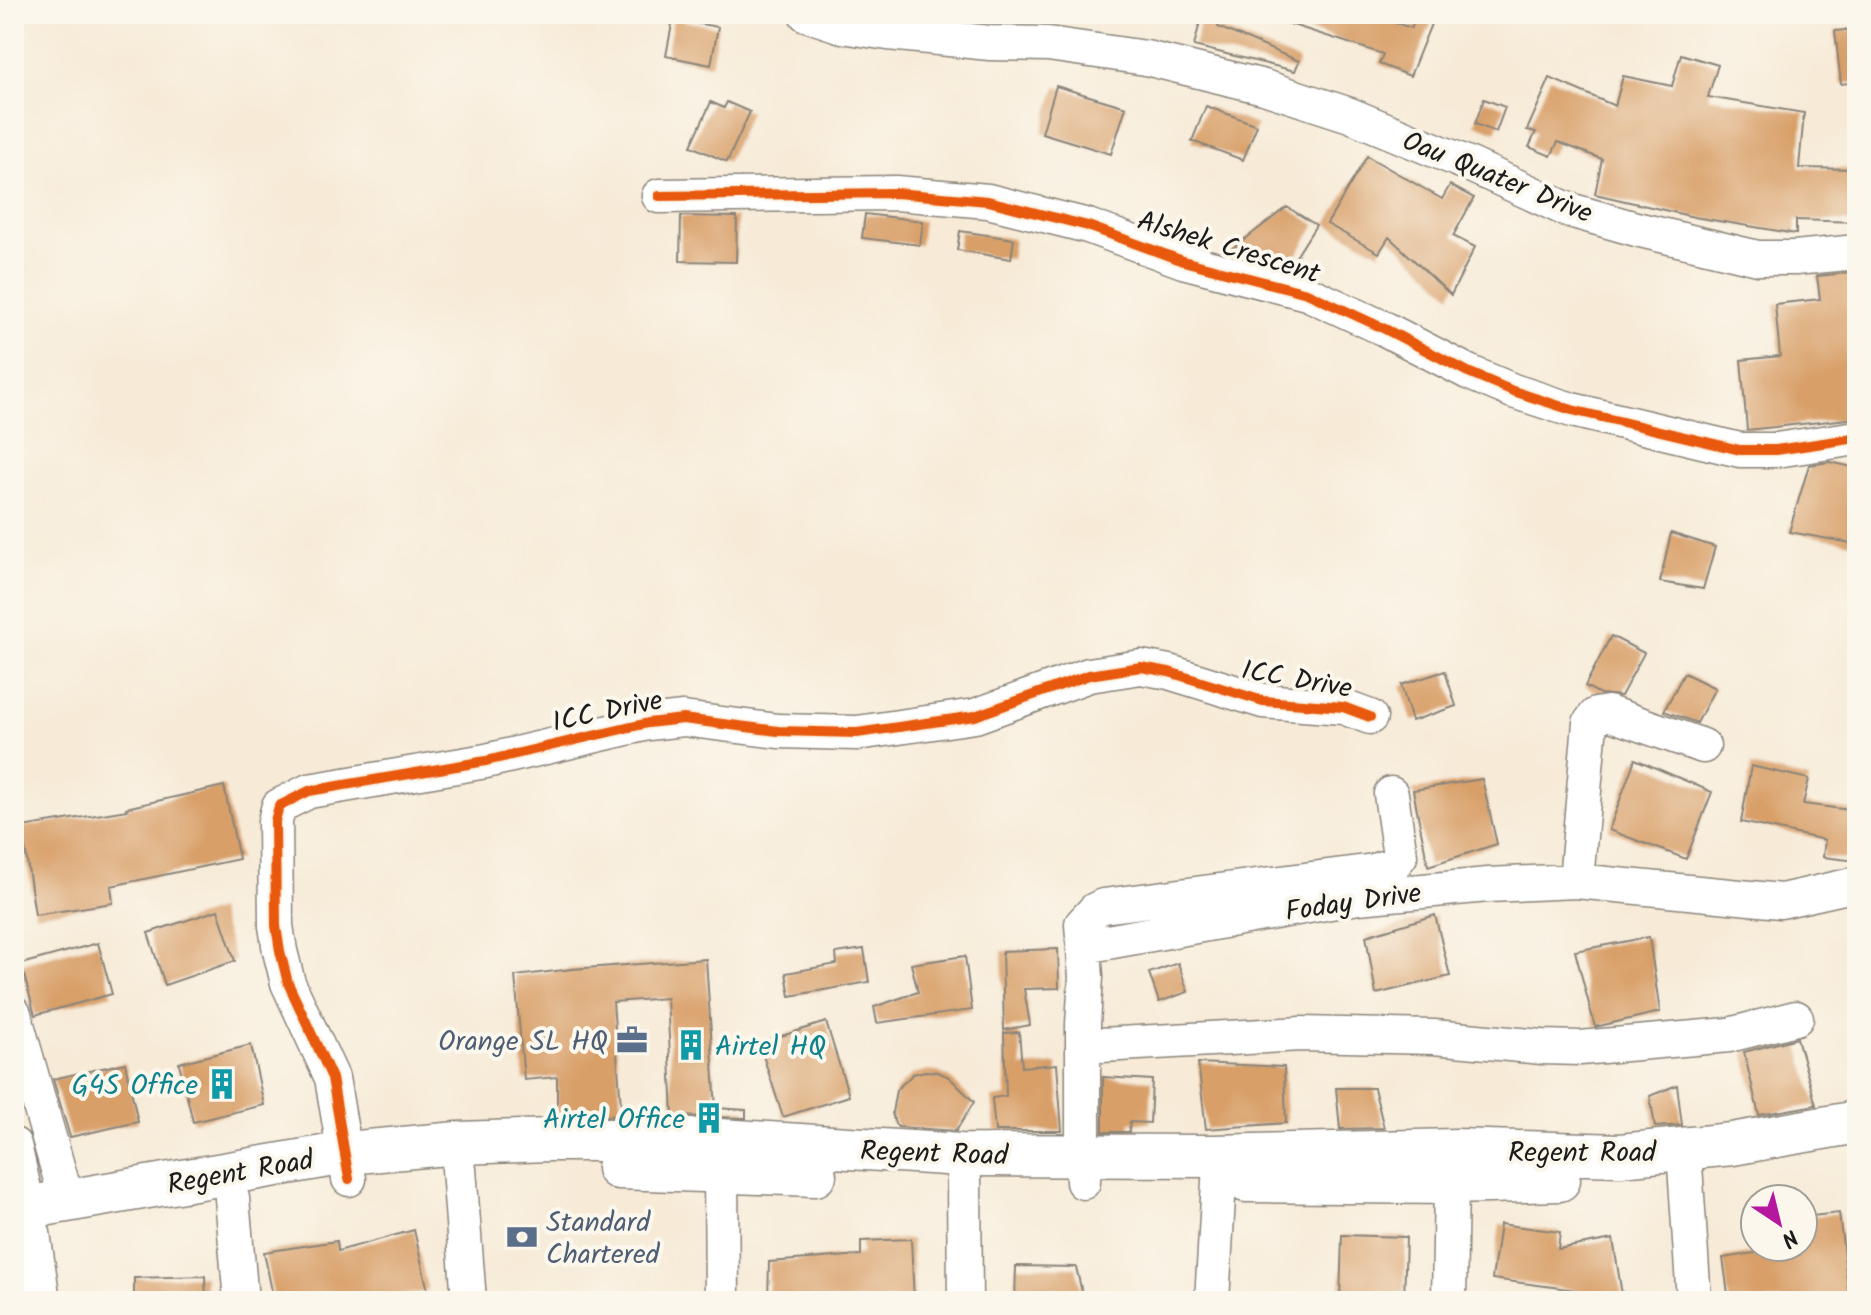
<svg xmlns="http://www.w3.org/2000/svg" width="1871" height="1315" viewBox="0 0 1871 1315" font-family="Kalam,sans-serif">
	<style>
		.building { fill: #d89f68 }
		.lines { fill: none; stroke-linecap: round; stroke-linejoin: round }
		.minor-casing { stroke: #8a847a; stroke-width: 37 }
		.major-casing { stroke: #8a847a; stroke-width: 45 }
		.minor { stroke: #fff; stroke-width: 34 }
		.major { stroke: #fff; stroke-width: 42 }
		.cycleway-casing { stroke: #fbf7ec; stroke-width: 15 }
		.cycleway { stroke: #e8590c; stroke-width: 10 }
		.labels { text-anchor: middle; stroke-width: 8; stroke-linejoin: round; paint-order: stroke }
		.street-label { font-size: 28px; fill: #1c1c1c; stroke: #fbf7ec }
		.service-label { font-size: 28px; fill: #4e5e75; stroke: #fbf7ec; text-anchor: end }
		.culture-label { font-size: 28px; fill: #0d838f; stroke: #fbf7ec; text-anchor: end }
	</style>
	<rect width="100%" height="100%" fill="#fbf7ec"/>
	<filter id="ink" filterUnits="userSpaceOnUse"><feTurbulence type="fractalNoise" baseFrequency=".0125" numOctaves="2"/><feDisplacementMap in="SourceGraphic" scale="16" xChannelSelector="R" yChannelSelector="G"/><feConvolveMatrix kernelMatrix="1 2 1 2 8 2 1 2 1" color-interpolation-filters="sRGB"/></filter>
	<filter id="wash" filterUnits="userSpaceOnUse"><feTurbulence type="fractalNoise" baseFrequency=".006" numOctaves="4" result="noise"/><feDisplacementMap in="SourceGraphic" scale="32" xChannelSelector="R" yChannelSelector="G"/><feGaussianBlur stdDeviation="1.8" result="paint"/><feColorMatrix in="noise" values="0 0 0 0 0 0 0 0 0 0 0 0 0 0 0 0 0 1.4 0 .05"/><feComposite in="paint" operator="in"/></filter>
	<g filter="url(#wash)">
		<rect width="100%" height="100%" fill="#f7ebd8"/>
		<g id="blocks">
			<path class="building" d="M 1202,14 L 1223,14 L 1218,27 L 1299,61 L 1295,71 L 1194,46 Z
				M 1272,14 L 1365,14 L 1412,28 L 1414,14 L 1435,14 L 1410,76 L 1379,64 L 1383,54 L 1271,18 Z
				M 673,19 L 718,27 L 711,65 L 666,56 Z
				M 1857,29 L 1857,82 L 1841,84 L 1835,31 Z
				M 1681,54 L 1718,65 L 1708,97 L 1804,113 L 1799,168 L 1857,169 L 1857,222 L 1796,220 L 1796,234 L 1694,217 L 1595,194 L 1602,159 L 1558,142 L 1551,156 L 1529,147 L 1536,132 L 1527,130 L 1550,78 L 1615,106 L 1623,76 L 1672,86 Z
				M 1056,86 L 1126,107 L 1111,154 L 1042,133 Z
				M 1484,99 L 1505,107 L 1496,132 L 1475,124 Z
				M 711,102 L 724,108 L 727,102 L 750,112 L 727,162 L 691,146 Z
				M 1206,106 L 1257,125 L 1243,160 L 1192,141 Z
				M 1367,156 L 1442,199 L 1450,185 L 1474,198 L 1453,236 L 1475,247 L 1451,295 L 1389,237 L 1379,253 L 1327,224 Z
				M 1287,207 L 1316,225 L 1289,268 L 1228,252 Z
				M 865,214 L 923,221 L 920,245 L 862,238 Z
				M 681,216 L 737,217 L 736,262 L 680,261 Z
				M 960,231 L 1014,239 L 1011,259 L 957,250 Z
				M 1857,272 L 1857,418 L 1747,430 L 1741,360 L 1780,356 L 1775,304 L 1820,299 L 1817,276 Z
				M 1830,462 L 1857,468 L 1857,544 L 1789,532 L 1809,465 Z
				M 1671,533 L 1715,547 L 1703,589 L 1660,582 Z
				M 1611,636 L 1644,653 L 1621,696 L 1600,694 L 1585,686 Z
				M 1445,671 L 1456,706 L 1412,721 L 1401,685 Z
				M 1684,673 L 1715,688 L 1697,723 L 1664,711 Z
				M 1635,759 L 1712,792 L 1686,859 L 1609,830 Z
				M 1751,766 L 1809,779 L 1803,804 L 1857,811 L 1857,861 L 1823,857 L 1825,840 L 1741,822 Z
				M 1482,779 L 1497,844 L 1428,866 L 1413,790 Z
				M 224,786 L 239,859 L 111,886 L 113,903 L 35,915 L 22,827 L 127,810 L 126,808 Z
				M 218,910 L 235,961 L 165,985 L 148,933 Z
				M 1435,915 L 1450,976 L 1376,994 L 1366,936 Z
				M 1649,937 L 1660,1012 L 1595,1027 L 1575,951 Z
				M 98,943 L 112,994 L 35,1015 L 21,964 Z
				M 864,949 L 869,982 L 790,996 L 786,973 L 837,964 L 836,953 Z
				M 1058,949 L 1059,988 L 1024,989 L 1030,1025 L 1004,1030 L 1002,951 Z
				M 965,956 L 972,1010 L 877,1023 L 874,1007 L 918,992 L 911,964 Z
				M 706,959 L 716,1108 L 746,1110 L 746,1118 L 673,1116 L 667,998 L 613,1002 L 621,1106 L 631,1106 L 631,1116 L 557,1116 L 557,1077 L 524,1080 L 515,976 L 572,969 Z
				M 1178,963 L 1188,992 L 1159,1002 L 1149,973 Z
				M 826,1022 L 849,1096 L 783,1117 L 759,1043 Z
				M 1019,1032 L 1022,1067 L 1057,1064 L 1062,1131 L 995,1131 L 992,1098 L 1006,1096 L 1004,1033 Z
				M 1797,1038 L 1816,1105 L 1759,1115 L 1744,1052 Z
				M 251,1045 L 264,1105 L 193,1122 L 179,1063 Z
				M 125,1063 L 138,1122 L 70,1137 L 53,1079 Z
				M 1198,1063 L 1284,1067 L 1286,1123 L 1206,1129 Z
				M 925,1071 L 938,1072 L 949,1077 L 974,1102 L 956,1131 L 898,1127 L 895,1124 L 892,1113 L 896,1090 L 913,1074 Z
				M 1103,1077 L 1152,1080 L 1150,1123 L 1130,1122 L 1129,1132 L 1103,1132 Z
				M 1677,1085 L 1682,1125 L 1655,1127 L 1650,1096 Z
				M 1336,1088 L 1374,1088 L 1384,1128 L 1340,1129 Z
				M 1839,1213 L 1849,1297 L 1819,1301 L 1729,1301 L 1723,1258 L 1780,1249 L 1780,1247 L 1803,1247 L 1803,1217 Z
				M 1500,1224 L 1560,1232 L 1558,1249 L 1613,1239 L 1623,1301 L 1577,1301 L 1575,1290 L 1492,1279 Z
				M 414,1230 L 428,1291 L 376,1301 L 274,1301 L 264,1252 L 337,1241 L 338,1251 Z
				M 1342,1235 L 1406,1237 L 1404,1301 L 1340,1301 Z
				M 911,1239 L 914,1301 L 768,1301 L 769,1262 L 861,1255 L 861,1241 Z
				M 1016,1266 L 1076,1267 L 1084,1301 L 1015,1301 Z
				M 205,1276 L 206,1301 L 134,1301 L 134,1278 Z"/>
		</g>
	</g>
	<g filter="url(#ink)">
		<use href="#blocks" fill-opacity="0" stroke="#8a847a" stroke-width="2"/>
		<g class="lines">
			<defs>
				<path id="minor" d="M 806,14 L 842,26 L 888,33 L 990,43 L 1048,44 L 1146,58 L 1264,87 L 1350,115 L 1466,163 L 1566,209 L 1636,229 L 1758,258 L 1795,258 L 1857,252
					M 659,196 L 896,193 L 988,201 L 1088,226 L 1183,261 L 1307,293 L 1385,329 L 1468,372 L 1513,391 L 1572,410 L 1740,450 L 1776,450 L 1857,438
					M 1576,881 L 1590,723 L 1596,715 L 1608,713 L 1703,746
					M 1085,946 L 1358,897 L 1488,885 L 1576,881 L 1781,901 L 1857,884
					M 14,1014 L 67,1201
					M 1083,1046 L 1301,1034 L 1434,1037 L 1542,1047 L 1580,1048 L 1729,1035 L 1796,1018
					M 14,1145 L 28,1207
					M 1684,1150 L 1694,1301
					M 459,1169 L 469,1301
					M 721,1171 L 722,1301
					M 349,1179 L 332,1078 L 288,983 L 280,951 L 276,926 L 275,821 L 279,806 L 309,791 L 486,761 L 648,723 L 683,719 L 778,731 L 857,733 L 975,716 L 1089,675 L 1141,667 L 1169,672 L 1263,701 L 1343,707 L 1370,717
					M 964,1179 L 965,1301
					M 1083,1182 L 1083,1024 L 1086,977 L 1082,924 L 1095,910 L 1103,906 L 1374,871 L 1394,864 L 1400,856 L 1391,794
					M 232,1198 L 241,1301
					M 33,1233 L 43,1301
					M 1212,1301 L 1219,1181
					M 1449,1301 L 1451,1183 L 1455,1159"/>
				<path id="major" d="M 618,1168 L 815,1175
					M 1246,1181 L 1451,1183 L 1559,1180
					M 14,1210 L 346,1153 L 458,1143 L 550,1140 L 720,1140 L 961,1155 L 1215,1156 L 1456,1150 L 1620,1155 L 1732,1144 L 1857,1122"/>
			</defs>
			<use href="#minor" class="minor-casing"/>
			<use href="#major" class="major-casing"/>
			<use href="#minor" class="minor"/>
			<use href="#major" class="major"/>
			<defs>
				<path id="cycleway" d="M 659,196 L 896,193 L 988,201 L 1088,226 L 1183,261 L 1307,293 L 1385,329 L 1468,372 L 1513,391 L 1572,410 L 1740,450 L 1776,450 L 1857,438
					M 349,1179 L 332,1078 L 288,983 L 280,951 L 276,926 L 275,821 L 279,806 L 309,791 L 486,761 L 648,723 L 683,719 L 778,731 L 857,733 L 975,716 L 1089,675 L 1141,667 L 1169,672 L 1263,701 L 1343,707 L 1370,717"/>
			</defs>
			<use href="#cycleway" class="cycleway-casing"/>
			<use href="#cycleway" class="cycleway"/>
		</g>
	</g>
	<defs>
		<symbol id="office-bare" viewBox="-9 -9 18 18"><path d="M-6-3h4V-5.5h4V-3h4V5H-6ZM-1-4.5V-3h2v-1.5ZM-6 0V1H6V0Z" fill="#5c6f8a" stroke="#fbf7ec" stroke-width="2.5" paint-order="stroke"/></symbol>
		<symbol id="building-bare" viewBox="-9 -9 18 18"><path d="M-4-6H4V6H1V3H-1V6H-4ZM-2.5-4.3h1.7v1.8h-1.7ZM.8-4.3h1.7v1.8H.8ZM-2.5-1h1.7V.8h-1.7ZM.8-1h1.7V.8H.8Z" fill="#0f9aa8" stroke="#fbf7ec" stroke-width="2.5" paint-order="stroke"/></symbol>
		<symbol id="bank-bare" viewBox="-9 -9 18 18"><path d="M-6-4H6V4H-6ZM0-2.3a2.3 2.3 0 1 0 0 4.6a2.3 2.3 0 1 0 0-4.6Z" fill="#5c6f8a" stroke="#fbf7ec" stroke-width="2.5" paint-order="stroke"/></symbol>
	</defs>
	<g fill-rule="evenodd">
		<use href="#office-bare" x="610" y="1018" width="44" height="44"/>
		<use href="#building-bare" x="669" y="1023" width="44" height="44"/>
		<use href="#building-bare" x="200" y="1062" width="44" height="44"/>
		<use href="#building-bare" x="687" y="1096" width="44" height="44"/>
		<use href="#bank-bare" x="500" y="1215" width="44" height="44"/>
	</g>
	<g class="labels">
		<g class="street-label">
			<text transform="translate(1498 176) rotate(22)" y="10">Oau Quater Drive</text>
			<text transform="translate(1229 246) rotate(17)" y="10">Alshek Crescent</text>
			<text transform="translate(1297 678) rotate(10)" y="10">ICC Drive</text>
			<text transform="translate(607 710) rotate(-12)" y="10">ICC Drive</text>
			<text transform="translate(1353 901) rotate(-8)" y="10">Foday Drive</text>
			<text x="1582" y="1161">Regent Road</text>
			<text transform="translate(934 1152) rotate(2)" y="10">Regent Road</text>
			<text transform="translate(240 1171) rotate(-10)" y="10">Regent Road</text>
		</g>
		<g class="service-label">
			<text x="608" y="1050">Orange SL HQ</text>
			<text x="546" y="1231" text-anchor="start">Standard<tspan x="546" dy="32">Chartered</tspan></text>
		</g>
		<g class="culture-label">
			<text x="715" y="1055" text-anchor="start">Airtel HQ</text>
			<text x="198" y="1094">G4S Office</text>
			<text x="685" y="1128">Airtel Office</text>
		</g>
	</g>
	<rect width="1871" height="1315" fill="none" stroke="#fbf7ec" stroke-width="48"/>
	<g transform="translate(1779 1223) rotate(145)"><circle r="38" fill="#fbf7ec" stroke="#a29f99" stroke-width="2"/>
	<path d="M0-6L14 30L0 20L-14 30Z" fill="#b5179e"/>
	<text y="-12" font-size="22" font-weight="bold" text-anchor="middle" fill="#1c1c1c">N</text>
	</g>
</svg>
